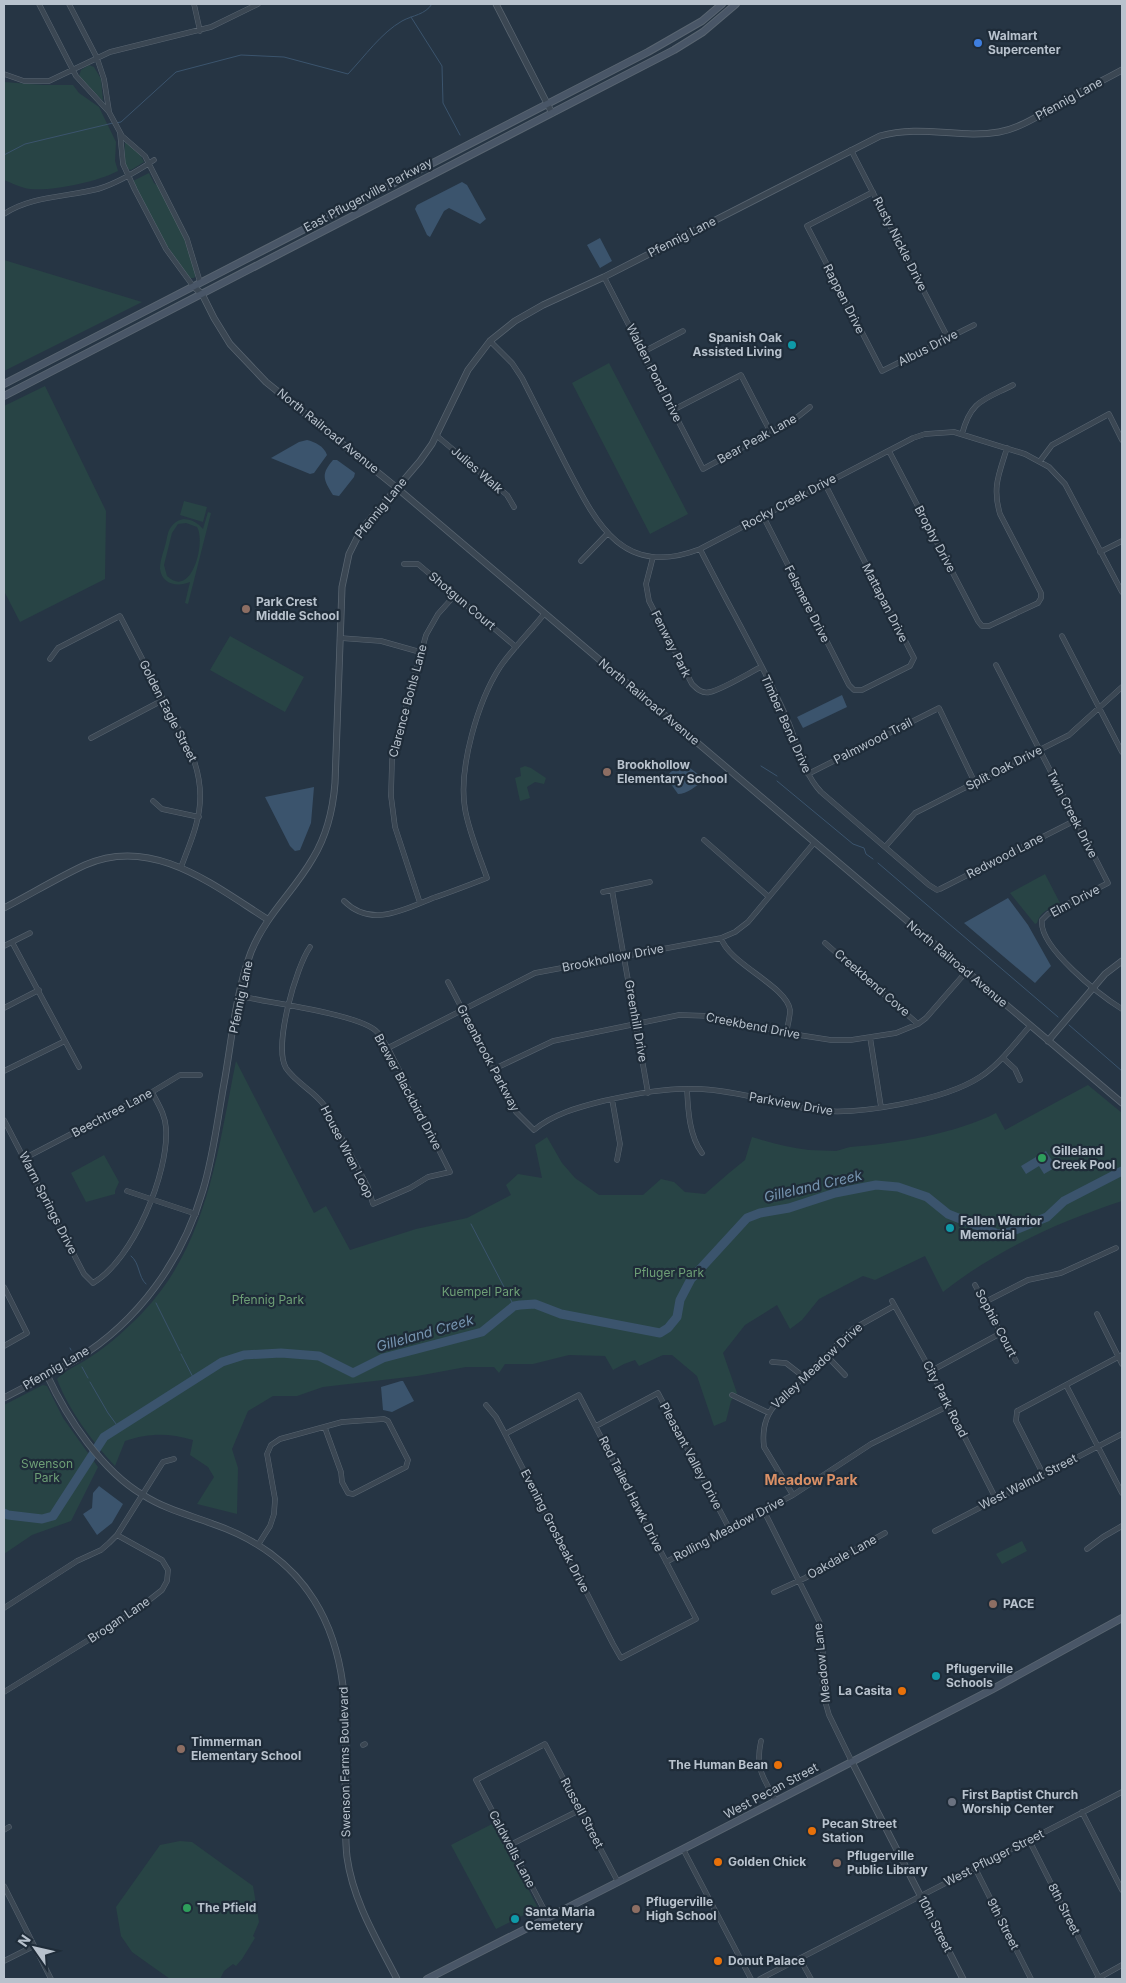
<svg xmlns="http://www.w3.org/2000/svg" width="1126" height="1983" viewBox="0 0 1126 1983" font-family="Inter,sans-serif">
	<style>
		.green { fill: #284445; fill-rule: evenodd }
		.water { fill: #3b546d }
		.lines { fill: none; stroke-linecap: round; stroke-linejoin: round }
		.stream { stroke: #3b546d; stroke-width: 1 }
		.river { stroke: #3b546d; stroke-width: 9 }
		.minor-casing { stroke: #596571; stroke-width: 5.5 }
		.tertiary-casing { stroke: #596571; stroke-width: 7 }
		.secondary-casing { stroke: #596571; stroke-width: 8 }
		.minor { stroke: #3b4753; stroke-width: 4.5 }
		.tertiary { stroke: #3b4753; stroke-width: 5.5 }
		.secondary { stroke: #495667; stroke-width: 6 }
		.shop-dot { fill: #3f7fe0; stroke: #1f2c39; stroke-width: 2 }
		.culture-dot { fill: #0f9aa8; stroke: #1f2c39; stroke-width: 2 }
		.education-dot { fill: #8d6e63; stroke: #1f2c39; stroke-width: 2 }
		.leisure-dot { fill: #2e9e5b; stroke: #1f2c39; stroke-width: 2 }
		.food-dot { fill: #e8710a; stroke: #1f2c39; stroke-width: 2 }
		.worship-dot { fill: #6b7280; stroke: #1f2c39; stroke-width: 2 }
		.labels { text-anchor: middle; stroke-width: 4.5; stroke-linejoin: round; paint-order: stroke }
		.poi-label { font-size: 12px; font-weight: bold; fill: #b8c2cd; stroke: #1f2c39; text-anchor: start }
		.street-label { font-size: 12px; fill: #b8c2cd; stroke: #1f2c39 }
		.park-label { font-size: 12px; fill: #6e9f76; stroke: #1f2c39 }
		.water-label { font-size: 14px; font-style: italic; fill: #7795b1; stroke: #1f2c39 }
		.neighbourhood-label { font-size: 14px; font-weight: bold; fill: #da9066; stroke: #1f2c39 }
	</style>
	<rect width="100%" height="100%" fill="#263544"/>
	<path class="green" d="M 89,65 L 94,67 L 101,79 L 103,101 L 79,76 L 81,70 Z
		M 4,82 L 44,85 L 73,85 L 79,93 L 99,107 L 116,142 L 115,161 L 118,171 C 96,182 55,191 30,189 C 21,188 12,183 4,180 Z
		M 125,142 L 138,151 L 144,162 L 131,170 L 128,169 L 124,161 Z
		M 149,173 L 154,183 L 159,187 L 182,232 L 196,275 L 194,278 L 189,278 L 164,241 L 133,181 Z
		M 4,260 L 142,302 L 4,371 Z
		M 609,363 L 688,514 L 650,534 L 572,383 Z
		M 45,386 L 106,511 L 105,579 L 20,622 L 4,591 L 4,406 Z
		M 184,501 L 207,507 L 203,522 L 180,515 Z
		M 208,512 L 211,513 L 188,604 L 185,603 L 190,582 C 178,587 162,585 160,569 C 160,561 163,553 165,546 C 167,540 167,532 171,527 C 180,514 195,519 203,529 ZM 186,523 L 197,527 C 206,541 192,600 167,576 L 164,565 L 172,533 L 178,524 Z
		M 230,636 L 304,677 L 285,712 L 210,670 Z
		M 525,766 L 531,768 L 546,778 L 544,784 L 535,782 L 527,787 L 530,798 L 520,801 L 515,778 L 521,776 L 520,768 Z
		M 1045,874 L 1060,903 C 1051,908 1040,911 1037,923 L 1035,924 L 1010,893 Z
		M 236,1061 L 314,1213 L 326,1206 L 350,1250 L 416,1229 L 467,1218 L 511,1195 L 506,1185 L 518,1174 L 542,1178 L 535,1145 L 547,1137 L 562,1163 L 575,1178 L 599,1195 L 643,1195 L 661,1179 L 674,1182 L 685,1192 L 705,1194 L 729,1173 L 745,1160 L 752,1137 C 771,1143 789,1148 809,1150 C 817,1150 827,1151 836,1151 C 841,1150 845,1148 850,1147 C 894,1144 958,1133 996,1113 L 1005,1130 L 1088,1085 L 1122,1113 L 1122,1201 C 1058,1222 996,1250 943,1292 L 925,1256 L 875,1280 L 863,1276 L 819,1299 L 802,1320 L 790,1329 L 777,1305 L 745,1325 L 723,1353 L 737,1393 L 731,1401 L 726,1421 L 714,1426 L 697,1376 L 672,1355 L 663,1355 L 639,1366 L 635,1360 L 624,1364 L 613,1370 L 605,1356 L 569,1355 L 533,1364 L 505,1364 L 499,1373 L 494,1367 L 466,1367 L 417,1376 L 323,1387 L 297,1396 L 273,1396 L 248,1411 L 232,1449 L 238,1468 L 237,1514 L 197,1504 L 214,1477 L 208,1467 L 190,1455 L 193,1440 C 168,1433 150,1433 125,1441 L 115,1466 C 92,1441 69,1411 57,1379 C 65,1370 79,1365 89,1358 C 109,1345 127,1329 144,1311 C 208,1243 218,1149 236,1061 Z
		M 104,1155 L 119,1182 L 115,1191 L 115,1194 L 86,1202 L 71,1173 Z
		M 43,1385 L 47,1386 L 63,1418 L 98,1467 L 71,1521 L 32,1535 L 4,1554 L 4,1405 Z
		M 1022,1541 L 1027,1551 L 1002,1564 L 996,1554 Z
		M 494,1823 L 538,1908 L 496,1929 L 451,1845 Z
		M 180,1841 L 192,1842 L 253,1886 L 259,1922 L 253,1936 L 255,1938 L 242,1959 L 236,1966 L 233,1964 L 224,1971 L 220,1979 L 170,1979 L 132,1952 L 121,1936 L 116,1907 L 160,1845 Z"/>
	<path class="water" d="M 462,182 L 467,185 L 486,219 L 480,224 L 449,208 L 444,211 L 430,237 L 427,235 L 415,209 L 417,205 Z
		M 600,238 L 612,261 L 600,268 L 587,245 Z
		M 307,440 C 315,442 324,446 327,455 L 314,473 L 310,474 L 271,458 L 299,442 Z
		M 333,460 L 337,460 L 355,473 L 354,477 L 339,496 L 333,495 C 324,480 320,475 333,460 Z
		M 842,695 L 847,707 L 803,728 L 797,717 Z
		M 681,761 L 703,778 L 703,781 C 696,786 687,794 678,794 L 666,777 Z
		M 314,787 L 311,823 L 300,850 L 295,851 L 290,846 L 265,797 Z
		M 1008,898 L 1028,925 L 1051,966 L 1035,983 L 964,923 Z
		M 1046,1151 L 1056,1167 L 1044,1174 L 1039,1166 L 1026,1174 L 1021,1166 Z
		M 401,1381 L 403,1381 L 414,1401 L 392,1412 L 383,1410 L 381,1387 Z
		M 99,1486 L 123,1504 L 112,1523 L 97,1535 L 83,1514 L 92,1508 L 93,1493 Z"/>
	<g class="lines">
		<path class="stream" d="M 411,17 L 442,66 L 443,103 L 460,135
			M 116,123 L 121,122 L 176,72 L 241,55 L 284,57 L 348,74 C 365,56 381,33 402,21 C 413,15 425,15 432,4
			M 4,155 L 25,144 L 113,123
			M 761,766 L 777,776
			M 777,781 L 853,844 L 864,848 L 866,854 L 873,859
			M 878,863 L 1058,1017
			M 1069,1025 L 1122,1071
			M 471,1224 L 514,1306
			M 131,1256 C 140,1263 138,1277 146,1284
			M 156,1303 L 180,1351
			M 70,1348 L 71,1350
			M 181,1354 L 195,1381
			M 82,1367 L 88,1378
			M 90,1382 L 108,1413 L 119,1428"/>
		<path class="river" d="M 4,1513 L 8,1515 L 42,1519 L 53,1516 L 104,1437 L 222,1362 L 244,1355 L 281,1353 L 319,1356 L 353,1373 L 383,1358 L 482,1332 L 514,1306 L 520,1305 L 535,1304 L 561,1314 L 660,1333 L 668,1328 L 677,1317 L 680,1300 L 691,1279 L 747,1218 L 760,1213 L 789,1208 L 835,1193 L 876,1185 L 898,1187 L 927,1197 L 948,1214 L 998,1234 L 1010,1232 L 1047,1217 L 1064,1201 L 1122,1171"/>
		<defs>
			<path id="minor" d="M 39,4 L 76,76 L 109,112 L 122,136 L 145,156 L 187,239 L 200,282
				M 69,4 L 97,58 L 104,79 L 109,111
				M 194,4 L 200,31
				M 4,74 L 24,81 L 49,81 L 110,52 L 211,27 L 258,4
				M 120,133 L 123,164 L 135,190 L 166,249 L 193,286
				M 851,150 L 948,338
				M 873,192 L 807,226 L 882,371 L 974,325
				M 4,214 C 31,196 67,197 98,189 C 118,183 136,172 154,160
				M 604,277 L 703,469 L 795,419 L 810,407
				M 490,341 L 512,363 L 522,378 C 536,406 551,435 565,463 C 596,523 622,579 700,549 L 913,438 L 925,434 L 954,432 L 1025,454 L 1049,467 L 1065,484 L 1122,592
				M 643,352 L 683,331
				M 673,410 L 741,375 L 771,433
				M 962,434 C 971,400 984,400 1013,385
				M 437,436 L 507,495 L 514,507
				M 889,451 L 978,621 L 982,626 L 989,626 L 1038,603 L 1041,598 L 1041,593 L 1000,514 C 992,487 999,474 1007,448
				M 1040,461 L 1052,445 L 1109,414 L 1122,440
				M 763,516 L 849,685 L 854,690 L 862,690 L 910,666 L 914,658 L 825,484
				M 700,549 C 728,605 760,659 786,716 C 797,741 802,772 821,792 L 929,885 L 937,890 L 940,889 L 1076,820
				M 1100,552 L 1122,541
				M 653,557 L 646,584 L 649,601 L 692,684 C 697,689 702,694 710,692 C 721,690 749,673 761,667
				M 581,561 L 608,533
				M 404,564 L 418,564 L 516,647
				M 1062,636 L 1122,752
				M 340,638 L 381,641 L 420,652
				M 50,659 L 58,648 L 120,616 L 192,755 C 209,799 197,826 181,867
				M 996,665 L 1108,883 L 1048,914 L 1042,920 C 1038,947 1101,996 1122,1009
				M 91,738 L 163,700
				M 808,774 L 939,708 L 975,783
				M 153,801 L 162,809 L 199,817
				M 704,840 L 769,897
				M 885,847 L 915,813 L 1069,735 L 1122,687
				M 612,890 L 648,1093
				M 603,892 L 650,882
				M 344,901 C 371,928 403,910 433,898 C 451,892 469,885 487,878 C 479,855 469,832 465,809 C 458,768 478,701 500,667 C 513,648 530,632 544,614
				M 420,903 L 395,827 L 391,796 L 392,760 L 397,739 L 426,635 L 438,614 L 455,595
				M 721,938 C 729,964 787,986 790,1010 C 790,1017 788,1025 786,1033
				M 12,942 L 79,1067
				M 825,943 L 918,1024
				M 4,946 L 30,933
				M 448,982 L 516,1112 L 534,1130 C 553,1114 579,1107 603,1101 C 634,1094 668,1087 700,1089 C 739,1091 777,1104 815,1110 C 857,1116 945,1100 980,1077 C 1000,1064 1014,1044 1030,1026
				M 240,996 C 268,1003 361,1014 377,1032 C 382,1036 384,1043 388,1048 L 450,1172 L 428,1177 L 410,1188 L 373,1204 L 368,1187 L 324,1105 C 314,1091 296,1083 286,1068 C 273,1046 296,967 310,947
				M 4,1008 L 39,990
				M 870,1037 L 881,1107
				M 388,1048 L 535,973 L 721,938 L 735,932 L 748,922 L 814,843
				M 1003,1058 L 1015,1069 L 1020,1080
				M 494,1069 L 553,1041 L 679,1015 L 712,1016 L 786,1033 L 831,1040 L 851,1040 L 896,1033 L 918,1024 L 926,1018 L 966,972
				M 4,1071 L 65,1041
				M 687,1089 C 688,1110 689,1135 702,1153
				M 612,1099 L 620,1144 L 617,1160
				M 4,1120 L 84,1274 L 93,1283 C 133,1260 169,1173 166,1128 C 165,1114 158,1104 152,1092
				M 25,1158 L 152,1092 L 180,1075 L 200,1075
				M 127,1191 L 196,1214
				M 975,1285 L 1016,1361
				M 4,1287 L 27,1333 L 4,1346
				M 892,1301 L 931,1371 L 996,1499
				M 985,1302 L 1028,1280 L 1061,1273 L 1116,1248
				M 1097,1314 L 1122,1364
				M 826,1355 L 845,1375
				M 772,1362 L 786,1363 L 804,1377
				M 931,1371 L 1001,1333
				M 1066,1385 L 1122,1493
				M 732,1395 L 769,1413
				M 486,1405 L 496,1417 L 502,1428 L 613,1644 L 621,1658 L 696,1619 L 579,1395 L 505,1434
				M 596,1426 L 658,1393 L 729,1528
				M 1043,1474 L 1016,1421 L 1017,1411 L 1122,1355
				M 793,1495 L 764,1447 C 762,1431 765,1415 777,1403 L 853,1329 L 894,1306
				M 764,1511 L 821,1625 L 823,1647 L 822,1670 L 823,1694 L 829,1715 L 852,1762
				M 935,1531 L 1122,1434
				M 258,1545 L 270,1526 L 274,1514 L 275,1499 L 267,1454 L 271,1445 L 280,1439 L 342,1422 L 384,1419 L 388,1421 L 408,1460 L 406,1467 L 353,1494 L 348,1493 L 342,1482 L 341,1472 L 325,1428
				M 1087,1549 L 1103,1537 L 1122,1526
				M 666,1562 L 793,1495 L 871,1444 L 948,1406
				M 774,1592 L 805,1578 L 885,1533
				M 4,1608 L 77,1561 L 101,1550 L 109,1543 L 117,1535 L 163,1462 L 174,1459
				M 4,1692 L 134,1612 L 162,1590 L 167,1581 L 168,1570 L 162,1560 L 117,1535
				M 761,1741 C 755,1769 763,1777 776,1801
				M 363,1745 L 365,1744
				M 1082,1812 L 1122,1890
				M 4,1830 L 9,1827
				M 1029,1840 L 1099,1978
				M 510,1845 L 580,1810
				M 683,1849 L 751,1979
				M 975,1868 L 1031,1979
				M 4,1886 L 51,1979
				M 548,1917 L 476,1780 L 545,1744 L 618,1882
				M 800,1959 L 811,1979
				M 4,1961 L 34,1946
				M 760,1979 L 1122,1792
				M 1097,1979 L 1122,1965"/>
			<path id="tertiary" d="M 496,4 L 552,113
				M 193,286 L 202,294 L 214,318 L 230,344 L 266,382 L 397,488 L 1122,1103
				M 4,908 C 31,894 57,878 85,865 C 152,835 213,885 267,919
				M 1048,1041 L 1105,974 L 1122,961
				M 47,1375 C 67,1418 102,1471 143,1495 C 165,1509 189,1515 213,1524 C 254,1538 291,1563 314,1600 C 354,1664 345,1736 345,1807 C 346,1824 345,1840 347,1857 C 353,1901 377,1940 397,1979
				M 4,1398 C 28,1385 54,1373 77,1359 C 139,1321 183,1259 203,1190 C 214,1154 218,1115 225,1078 C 232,1037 236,992 251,952 C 267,913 293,893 313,858 C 327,835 333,809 335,783 L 342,587 L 349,554 L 361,530 L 420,461 L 432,444 L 468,370 L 490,341 L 515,321 L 543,305 L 604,277 L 880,136 C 922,124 959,139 999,132 C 1021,128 1041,114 1061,103 C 1081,91 1102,81 1122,70
				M 852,1762 L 963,1979"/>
			<path id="secondary" d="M 4,384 L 648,52 L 702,21 L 722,4
				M 4,396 L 674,50 L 703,32 L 736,4
				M 427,1979 L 683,1849 L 991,1690 L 1122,1618"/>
		</defs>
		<use href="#minor" class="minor-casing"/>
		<use href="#tertiary" class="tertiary-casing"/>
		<use href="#secondary" class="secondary-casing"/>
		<use href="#minor" class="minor"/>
		<use href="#tertiary" class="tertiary"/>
		<use href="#secondary" class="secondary"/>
	</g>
	<circle class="shop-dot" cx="978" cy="43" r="5"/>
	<g class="culture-dot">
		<circle cx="792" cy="345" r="5"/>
		<circle cx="950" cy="1228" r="5"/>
		<circle cx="936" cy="1676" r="5"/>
		<circle cx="515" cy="1919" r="5"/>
	</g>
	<g class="education-dot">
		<circle cx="246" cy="609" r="5"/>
		<circle cx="607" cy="772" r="5"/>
		<circle cx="993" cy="1604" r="5"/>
		<circle cx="181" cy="1749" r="5"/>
		<circle cx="837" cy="1863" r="5"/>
		<circle cx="636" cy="1909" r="5"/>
	</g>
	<g class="leisure-dot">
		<circle cx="1042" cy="1158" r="5"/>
		<circle cx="187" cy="1908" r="5"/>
	</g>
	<g class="food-dot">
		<circle cx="902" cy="1691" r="5"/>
		<circle cx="778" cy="1765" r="5"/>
		<circle cx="812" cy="1831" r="5"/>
		<circle cx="718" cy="1862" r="5"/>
		<circle cx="718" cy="1961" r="5"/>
	</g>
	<circle class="worship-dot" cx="952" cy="1802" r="5"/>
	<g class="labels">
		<g class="poi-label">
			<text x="988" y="40">Walmart<tspan x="988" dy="14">Supercenter</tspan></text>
			<text x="782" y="342" text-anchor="end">Spanish Oak<tspan x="782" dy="14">Assisted Living</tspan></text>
			<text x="256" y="606">Park Crest<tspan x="256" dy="14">Middle School</tspan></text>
			<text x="617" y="769">Brookhollow<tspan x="617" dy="14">Elementary School</tspan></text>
			<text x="1052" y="1155">Gilleland<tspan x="1052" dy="14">Creek Pool</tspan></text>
			<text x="960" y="1225">Fallen Warrior<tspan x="960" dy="14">Memorial</tspan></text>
			<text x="1003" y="1608">PACE</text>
			<text x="946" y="1673">Pflugerville<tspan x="946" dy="14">Schools</tspan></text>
			<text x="892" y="1695" text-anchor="end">La Casita</text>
			<text x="191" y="1746">Timmerman<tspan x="191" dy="14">Elementary School</tspan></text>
			<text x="768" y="1769" text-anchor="end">The Human Bean</text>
			<text x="962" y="1799">First Baptist Church<tspan x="962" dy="14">Worship Center</tspan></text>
			<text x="822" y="1828">Pecan Street<tspan x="822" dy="14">Station</tspan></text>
			<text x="847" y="1860">Pflugerville<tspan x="847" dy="14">Public Library</tspan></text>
			<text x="728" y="1866">Golden Chick</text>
			<text x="646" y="1906">Pflugerville<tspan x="646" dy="14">High School</tspan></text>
			<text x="197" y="1912">The Pfield</text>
			<text x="525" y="1916">Santa Maria<tspan x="525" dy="14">Cemetery</tspan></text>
			<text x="728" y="1965">Donut Palace</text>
		</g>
		<g class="street-label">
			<text transform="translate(1069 99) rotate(-29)" y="4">Pfennig Lane</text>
			<text transform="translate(368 195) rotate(-28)" y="4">East Pflugerville Parkway</text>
			<text transform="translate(682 237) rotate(-27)" y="4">Pfennig Lane</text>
			<text transform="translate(900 244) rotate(63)" y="4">Rusty Nickle Drive</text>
			<text transform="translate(844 299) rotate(63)" y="4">Rappen Drive</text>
			<text transform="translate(928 348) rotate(-27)" y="4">Albus Drive</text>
			<text transform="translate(654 373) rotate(63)" y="4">Walden Pond Drive</text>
			<text transform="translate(328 431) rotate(39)" y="4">North Railroad Avenue</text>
			<text transform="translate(757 439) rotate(-29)" y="4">Bear Peak Lane</text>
			<text transform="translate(477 470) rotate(41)" y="4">Julies Walk</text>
			<text transform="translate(789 502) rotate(-28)" y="4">Rocky Creek Drive</text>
			<text transform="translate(381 508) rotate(-51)" y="4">Pfennig Lane</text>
			<text transform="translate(935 539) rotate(62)" y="4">Brophy Drive</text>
			<text transform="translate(462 601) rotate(40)" y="4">Shotgun Court</text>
			<text transform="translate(885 603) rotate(63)" y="4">Mattapan Drive</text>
			<text transform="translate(807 604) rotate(63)" y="4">Felsmere Drive</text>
			<text transform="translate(671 644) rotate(63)" y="4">Fenway Park</text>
			<text transform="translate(408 701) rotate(-75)" y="4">Clarence Bohls Lane</text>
			<text transform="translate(649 702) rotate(40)" y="4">North Railroad Avenue</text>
			<text transform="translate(168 711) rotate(63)" y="4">Golden Eagle Street</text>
			<text transform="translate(786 724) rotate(66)" y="4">Timber Bend Drive</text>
			<text transform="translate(873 741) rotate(-27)" y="4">Palmwood Trail</text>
			<text transform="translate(1004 768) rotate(-27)" y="4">Split Oak Drive</text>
			<text transform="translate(1072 814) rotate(63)" y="4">Twin Creek Drive</text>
			<text transform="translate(1005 856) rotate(-27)" y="4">Redwood Lane</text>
			<text transform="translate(1075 901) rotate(-28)" y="4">Elm Drive</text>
			<text transform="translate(613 958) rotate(-11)" y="4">Brookhollow Drive</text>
			<text transform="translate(957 964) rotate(40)" y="4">North Railroad Avenue</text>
			<text transform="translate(872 983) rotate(41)" y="4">Creekbend Cove</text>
			<text transform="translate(241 997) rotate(-78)" y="4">Pfennig Lane</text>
			<text transform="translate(636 1021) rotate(80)" y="4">Greenhill Drive</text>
			<text transform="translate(753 1026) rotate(11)" y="4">Creekbend Drive</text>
			<text transform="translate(488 1058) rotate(62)" y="4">Greenbrook Parkway</text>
			<text transform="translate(408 1092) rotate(62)" y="4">Brewer Blackbird Drive</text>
			<text transform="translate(791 1104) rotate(10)" y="4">Parkview Drive</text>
			<text transform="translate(112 1113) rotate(-28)" y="4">Beechtree Lane</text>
			<text transform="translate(347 1152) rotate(63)" y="4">House Wren Loop</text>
			<text transform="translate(48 1203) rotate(63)" y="4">Warm Springs Drive</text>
			<text transform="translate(996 1323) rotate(62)" y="4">Sophie Court</text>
			<text transform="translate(817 1366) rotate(-43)" y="4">Valley Meadow Drive</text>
			<text transform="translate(56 1368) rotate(-30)" y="4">Pfennig Lane</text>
			<text transform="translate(945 1399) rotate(63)" y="4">City Park Road</text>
			<text transform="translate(691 1456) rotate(62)" y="4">Pleasant Valley Drive</text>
			<text transform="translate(1028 1482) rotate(-27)" y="4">West Walnut Street</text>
			<text transform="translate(631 1494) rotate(63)" y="4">Red Tailed Hawk Drive</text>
			<text transform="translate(729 1529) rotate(-28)" y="4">Rolling Meadow Drive</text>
			<text transform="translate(555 1531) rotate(63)" y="4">Evening Grosbeak Drive</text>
			<text transform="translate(842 1557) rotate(-29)" y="4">Oakdale Lane</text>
			<text transform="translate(119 1620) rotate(-34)" y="4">Brogan Lane</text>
			<text transform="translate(822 1663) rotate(-96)" y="4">Meadow Lane</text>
			<text transform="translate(345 1762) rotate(-91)" y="4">Swenson Farms Boulevard</text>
			<text transform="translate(771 1791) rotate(-28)" y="4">West Pecan Street</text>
			<text transform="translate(582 1813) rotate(62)" y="4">Russell Street</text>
			<text transform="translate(512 1849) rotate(62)" y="4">Caldwells Lane</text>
			<text transform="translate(994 1858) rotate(-27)" y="4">West Pfluger Street</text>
			<text transform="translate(1064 1909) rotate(63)" y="4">8th Street</text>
			<text transform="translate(935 1924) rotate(63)" y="4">10th Street</text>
			<text transform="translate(1003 1924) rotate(63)" y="4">9th Street</text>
		</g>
		<g class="park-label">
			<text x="669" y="1277">Pfluger Park</text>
			<text x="481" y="1296">Kuempel Park</text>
			<text x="268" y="1304">Pfennig Park</text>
			<text x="47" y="1468">Swenson<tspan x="47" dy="14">Park</tspan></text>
		</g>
		<g class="water-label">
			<text transform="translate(813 1186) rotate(-13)" y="5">Gilleland Creek</text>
			<text transform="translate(425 1333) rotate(-16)" y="5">Gilleland Creek</text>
		</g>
		<g class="neighbourhood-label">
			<text x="811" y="1485">Meadow Park</text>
		</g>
	</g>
	<rect width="1126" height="1983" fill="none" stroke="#b8c2cd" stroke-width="10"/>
	<g transform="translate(35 1948) rotate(304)" stroke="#1f2c39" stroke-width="4" paint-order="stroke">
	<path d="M0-4L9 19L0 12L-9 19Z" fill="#b8c2cd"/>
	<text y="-8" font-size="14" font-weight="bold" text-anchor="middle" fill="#b8c2cd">N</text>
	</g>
</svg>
